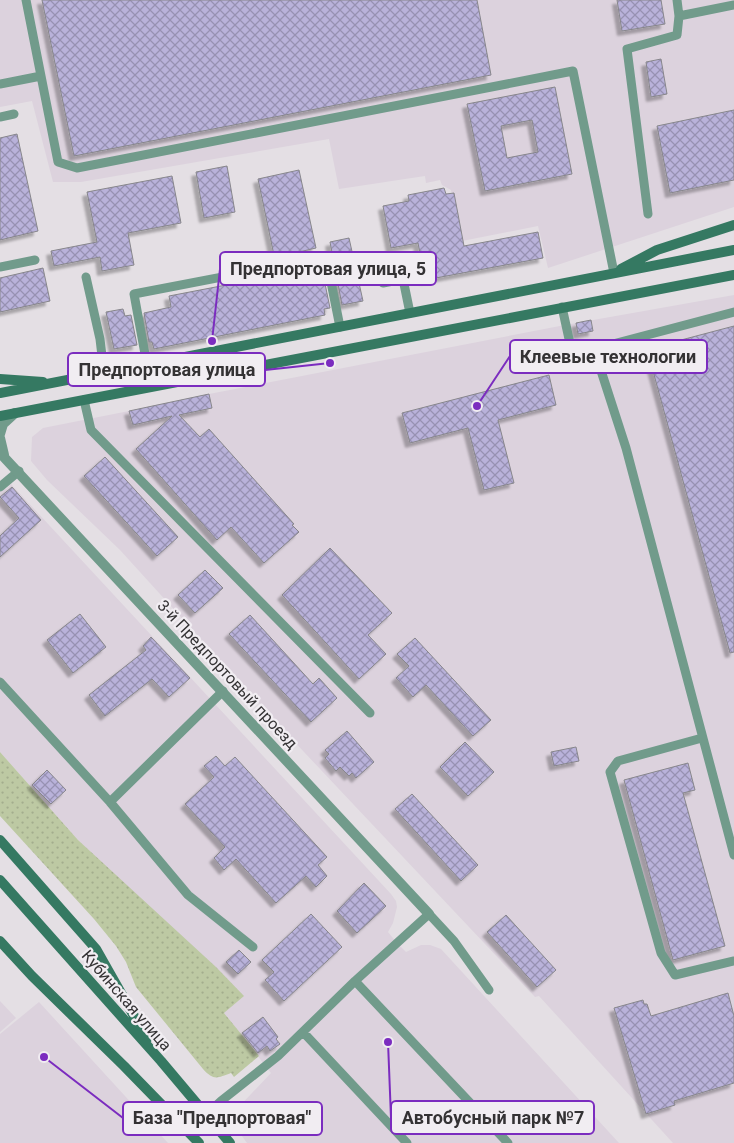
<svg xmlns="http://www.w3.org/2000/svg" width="734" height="1143" viewBox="0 0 734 1143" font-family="Roboto,sans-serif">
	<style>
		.built { fill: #dcd2dd }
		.grass { fill: url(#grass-dots) }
		.building { fill: url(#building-cross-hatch); stroke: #87868b; fill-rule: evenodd; filter: url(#shadow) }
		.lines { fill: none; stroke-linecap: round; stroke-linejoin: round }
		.lane { stroke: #719b8b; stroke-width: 9 }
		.street { stroke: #719b8b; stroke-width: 10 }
		.secondary { stroke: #357962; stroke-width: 10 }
		.labels { text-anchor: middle; stroke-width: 4.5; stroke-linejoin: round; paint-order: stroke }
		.street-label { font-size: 16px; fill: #343234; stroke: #f1edf2 }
		.leader { fill: none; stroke: #7b2cbf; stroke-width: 2 }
		.callout-dot { fill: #7b2cbf; stroke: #f1edf2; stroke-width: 2 }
		.callout { fill: #f1edf2; stroke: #7b2cbf; stroke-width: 2 }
		.callout-label { font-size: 18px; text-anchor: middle; font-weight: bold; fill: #343234 }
	</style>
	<defs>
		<pattern id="grass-dots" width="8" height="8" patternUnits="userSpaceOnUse" patternTransform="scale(1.25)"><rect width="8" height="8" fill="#bdc9a3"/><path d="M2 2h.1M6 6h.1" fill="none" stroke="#a3ad8d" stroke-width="1.8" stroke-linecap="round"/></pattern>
		<pattern id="building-cross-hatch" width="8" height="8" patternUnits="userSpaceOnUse" patternTransform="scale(1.25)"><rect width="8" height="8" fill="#b9b2da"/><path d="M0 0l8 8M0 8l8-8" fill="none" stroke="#9791b2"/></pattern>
		<filter id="shadow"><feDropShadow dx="-4.5" dy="4.5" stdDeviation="1" flood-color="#0004"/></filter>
	</defs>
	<rect width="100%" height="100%" fill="#e4dfe4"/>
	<path class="built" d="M 0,0 L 734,0 L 734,207 L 548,268 L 538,226 L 462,241 L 451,190 L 442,185 L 440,180 L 426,183 L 425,176 L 339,189 L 329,139 L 81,182 L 53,182 L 32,101 L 0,107 Z
		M 734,295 L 734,1143 L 673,1143 L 539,996 L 535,997 L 288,735 L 120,550 L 47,480 L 31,461 L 32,437 L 43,428 L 129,411 L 209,394 L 565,325 Z
		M 0,481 L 6,489 L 11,484 L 391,894 L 396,901 L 397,907 L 393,923 L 388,932 L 397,943 L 406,952 L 421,945 L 430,945 L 441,949 L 619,1143 L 247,1143 L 234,1125 L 234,1112 L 271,1073 L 224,1013 L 243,996 L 78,840 L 0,752 Z
		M 0,1001 L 16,1018 L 0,1032 Z
		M 39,1002 L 168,1143 L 0,1143 L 0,1034 Z"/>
	<path class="grass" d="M 0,752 L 78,840 L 216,967 L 244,996 L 224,1013 L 259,1056 L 234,1077 L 231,1073 C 217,1078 214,1081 203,1069 L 136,987 L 126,962 L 116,946 L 94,919 L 0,816 Z"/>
	<path class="building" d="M 42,0 L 477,0 L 491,75 L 74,156 Z
		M 617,0 L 661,0 L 665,24 L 622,31 Z
		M 661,59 L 667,94 L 651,97 L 646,62 Z
		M 555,87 L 572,174 L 485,191 L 467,104 ZM 532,120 L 538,152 L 507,158 L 501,126 Z
		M 734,110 L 734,180 L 670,193 L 657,126 Z
		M 17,134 L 38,231 L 0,240 L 0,138 Z
		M 227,166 L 235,212 L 204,218 L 196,172 Z
		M 299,170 L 316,248 L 286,255 L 287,258 L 275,260 L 258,179 Z
		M 172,176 L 181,223 L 128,233 L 134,265 L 102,271 L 100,257 L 54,266 L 51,251 L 97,242 L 87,192 Z
		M 444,188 L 446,194 L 454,193 L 464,246 L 538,232 L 543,258 L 425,280 L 418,243 L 391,248 L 383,206 L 409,201 L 408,195 Z
		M 349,238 L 363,301 L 342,305 L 330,242 Z
		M 43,268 L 50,301 L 0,312 L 0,278 Z
		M 289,270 L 292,285 L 324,279 L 330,308 L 324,309 L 325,315 L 154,349 L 152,342 L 149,342 L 144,313 L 171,307 L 169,296 L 278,275 L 278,273 Z
		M 123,309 L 125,316 L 131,315 L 137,345 L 114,349 L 106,312 Z
		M 591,320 L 593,331 L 578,334 L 576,323 Z
		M 734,326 L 734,652 L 730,653 L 647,349 Z
		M 549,375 L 556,405 L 498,420 L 514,483 L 484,490 L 468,428 L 410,443 L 402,413 Z
		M 209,394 L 212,408 L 179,415 L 200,437 L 209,429 L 294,524 L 292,525 L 299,532 L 264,563 L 231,527 L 217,540 L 136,449 L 172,416 L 133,425 L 129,411 Z
		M 105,457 L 178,537 L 157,556 L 84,476 Z
		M 12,487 L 41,520 L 0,557 L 0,536 L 19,518 L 0,497 Z
		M 330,548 L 392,613 L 368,635 L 386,654 L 359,679 L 282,595 Z
		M 205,570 L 223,588 L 195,613 L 178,595 Z
		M 80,614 L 106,647 L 73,673 L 47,640 Z
		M 250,615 L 313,684 L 319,678 L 337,698 L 311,722 L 229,634 Z
		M 151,637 L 190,678 L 169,697 L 152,679 L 105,716 L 89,695 L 146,650 L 143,646 Z
		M 415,638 L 491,720 L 473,736 L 426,685 L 413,697 L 396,678 L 409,666 L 397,654 Z
		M 347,731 L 374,762 L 356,778 L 352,773 L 349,776 L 340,767 L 336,771 L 325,758 L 329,754 L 325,750 Z
		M 465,742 L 494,772 L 468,796 L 440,767 Z
		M 576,747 L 579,761 L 554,766 L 551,752 Z
		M 216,756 L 225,766 L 235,757 L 327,857 L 318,865 L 327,876 L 316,887 L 306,876 L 276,903 L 236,859 L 224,870 L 214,858 L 225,847 L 185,804 L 214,777 L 204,766 Z
		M 688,763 L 695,790 L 683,793 L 725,946 L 673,960 L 624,780 Z
		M 47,770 L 66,790 L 51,804 L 32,785 Z
		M 412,794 L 478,865 L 461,881 L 395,809 Z
		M 364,883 L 386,906 L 357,933 L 337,911 Z
		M 311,914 L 342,947 L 284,1001 L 265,980 L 274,972 L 262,960 Z
		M 506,915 L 556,970 L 537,987 L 487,932 Z
		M 239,950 L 251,962 L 238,974 L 226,962 Z
		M 728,993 L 734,1016 L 734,1083 L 674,1101 L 675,1105 L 646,1114 L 614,1008 L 643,1000 L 644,1004 L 647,1004 L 651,1016 Z
		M 263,1017 L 278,1037 L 276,1039 L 280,1044 L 270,1051 L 267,1046 L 258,1053 L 242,1033 Z"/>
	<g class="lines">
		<path class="lane" d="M 26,0 L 58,162 L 77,168 L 573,71 L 614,273
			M 677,0 L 679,16
			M 0,84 L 41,76
			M 0,117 L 14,114
			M 648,214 L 627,49 L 677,35 L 679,16 L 734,5
			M 0,267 L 35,260
			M 86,277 L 100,339 L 104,373
			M 383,283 L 403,279 L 410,313
			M 562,307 L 571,348 L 594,349
			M 734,312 L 594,349 L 626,448 L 734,855
			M 147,365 L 134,294 L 326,257 L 340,327
			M 84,400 L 91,430 L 370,713
			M 0,487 L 19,471
			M 0,682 L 110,802 L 188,895 L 253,947
			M 702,738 L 618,761 L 610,772 L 661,953 L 675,975 L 734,961
			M 110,802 L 223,691
			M 355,981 L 508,1143
			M 303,1032 L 407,1143
			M 206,1115 L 221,1101 L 278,1056 L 355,981 L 429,914 L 454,941 L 489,990"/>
		<path class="street" d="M 0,434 L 3,424 L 15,413
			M 0,438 L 4,455
			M 0,453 L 429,914"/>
		<path class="secondary" d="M 621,269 L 657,250 L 734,225
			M 0,379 L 43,382
			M 0,393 L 734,250
			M 0,416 L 734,275
			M 0,840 L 96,949 L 147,1039
			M 0,880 L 161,1061 L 230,1143
			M 0,941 L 32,976 L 124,1066 L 199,1143"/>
	</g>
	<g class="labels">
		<g class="street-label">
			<text transform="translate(228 674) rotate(47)" y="6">3-й Предпортовый проезд</text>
			<text transform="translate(127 1000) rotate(49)" y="6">Кубинская улица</text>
		</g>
	</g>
	<path class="leader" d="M212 341L220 269M477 406L510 356M330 363L265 370M388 1042L391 1118M44 1057L123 1118"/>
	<g class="callout-dot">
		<circle cx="212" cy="341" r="5"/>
		<circle cx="477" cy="406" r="5"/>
		<circle cx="330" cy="363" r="5"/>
		<circle cx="388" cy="1042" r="5"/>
		<circle cx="44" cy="1057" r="5"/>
	</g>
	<g class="callout">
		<rect x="220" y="252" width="216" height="33" rx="5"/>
		<rect x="510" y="340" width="197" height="33" rx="5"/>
		<rect x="68" y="353" width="197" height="33" rx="5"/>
		<rect x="391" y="1101" width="203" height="33" rx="5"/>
		<rect x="123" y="1102" width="199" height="33" rx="5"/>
	</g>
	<g class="callout-label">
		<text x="328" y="275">Предпортовая улица, 5</text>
		<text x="608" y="363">Клеевые технологии</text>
		<text x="167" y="376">Предпортовая улица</text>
		<text x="493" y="1124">Автобусный парк №7</text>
		<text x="222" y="1124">База "Предпортовая"</text>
	</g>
</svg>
